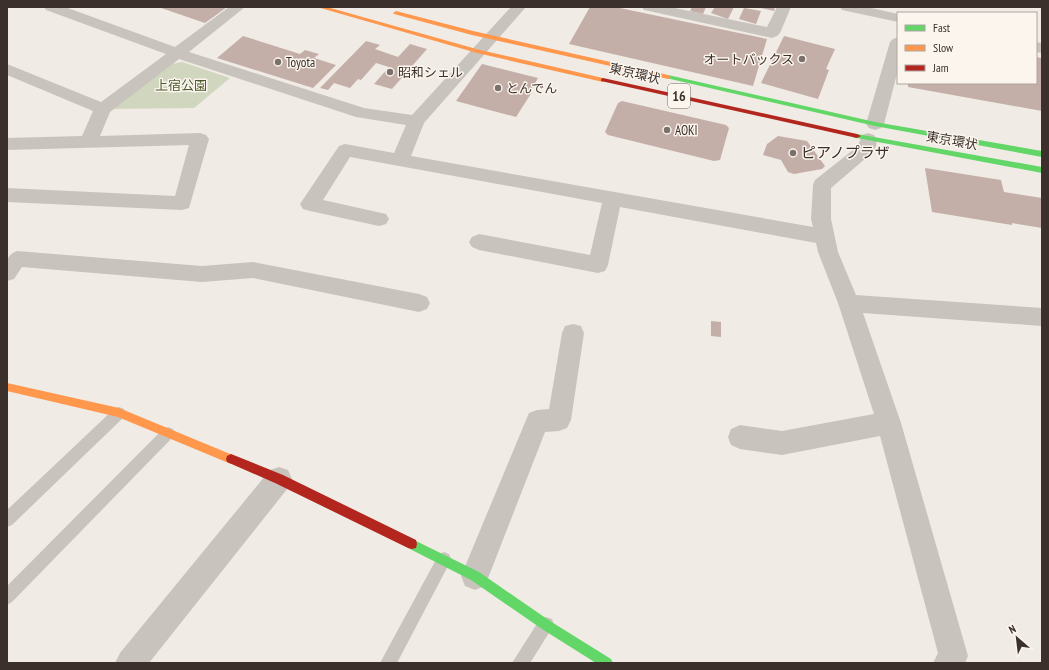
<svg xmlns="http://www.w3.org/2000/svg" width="1049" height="670" viewBox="0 0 1049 670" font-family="'PT Sans Narrow','Noto Sans JP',sans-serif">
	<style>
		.green { fill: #d1d6bf }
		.building { fill: #c3afa7 }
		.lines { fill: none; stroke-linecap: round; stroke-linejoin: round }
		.lane { fill: #c9c3be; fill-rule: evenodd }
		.street { fill: #c9c3be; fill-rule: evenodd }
		.fast { fill: #63d668; fill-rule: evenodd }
		.slow { fill: #ff974d; fill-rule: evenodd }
		.jam { fill: #b3261e; fill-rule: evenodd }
		.poi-dot { fill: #7a716c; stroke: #fbf5ee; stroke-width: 1.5 }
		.labels { text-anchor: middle; stroke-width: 3; stroke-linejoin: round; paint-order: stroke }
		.far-poi-label { font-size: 13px; fill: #3b302b; stroke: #fbf5ee; text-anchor: start }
		.far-street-label { font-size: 13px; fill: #3b302b; stroke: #fbf5ee }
		.far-park-label { font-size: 13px; fill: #4a5a2e; stroke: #fbf5ee }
		.shield { fill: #fbf5ee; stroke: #756b66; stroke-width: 1 }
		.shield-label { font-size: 14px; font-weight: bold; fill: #3b302b }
		.poi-label { font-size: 15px; fill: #3b302b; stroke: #fbf5ee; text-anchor: start }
	</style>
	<rect width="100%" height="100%" fill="#f0ebe5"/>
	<path class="green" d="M 182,62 L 230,78 L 194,108 L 110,109 L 171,64 Z"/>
	<path class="building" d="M 158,7 L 227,7 L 205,23 Z
		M 590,7 L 615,7 L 767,39 L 753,86 L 569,44 Z
		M 692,7 L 706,7 L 703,14 L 690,11 Z
		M 715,7 L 734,7 L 728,19 L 711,13 Z
		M 757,7 L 775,7 L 774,11 Z
		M 744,8 L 761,11 L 756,24 L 739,19 Z
		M 243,36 L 300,54 L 305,50 L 319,54 L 314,58 L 336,65 L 313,88 L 217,58 Z
		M 784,36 L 835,49 L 826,69 L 829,70 L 818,99 L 761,83 Z
		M 366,41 L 380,45 L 375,49 L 398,57 L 410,44 L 427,49 L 392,89 L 374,84 L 389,67 L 376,63 L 361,80 L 358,79 L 350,88 L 334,83 L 328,90 L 320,88 Z
		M 1036,57 L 1042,58 L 1042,111 L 908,87 L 908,83 L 1036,83 Z
		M 482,64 L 538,78 L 530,92 L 532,92 L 516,117 L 456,101 Z
		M 622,101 L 726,125 L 729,128 L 720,160 L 714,161 L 608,135 L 605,132 L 618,103 Z
		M 778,136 L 807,141 L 825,166 L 822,169 L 794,174 L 788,172 L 781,160 L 763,155 L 767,144 Z
		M 925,168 L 1001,180 L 1004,192 L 1042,198 L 1042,228 L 1012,223 L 1012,225 L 932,212 Z
		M 711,321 L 721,322 L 721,337 L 711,336 Z"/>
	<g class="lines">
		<path class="lane" d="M 119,407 L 124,409 L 125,413 L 124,417 L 12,525 L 7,527 L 7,510 L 114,409 Z
			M 168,427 L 173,429 L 175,433 L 173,437 L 12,602 L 7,605 L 7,586 L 163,429 Z
			M 444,552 L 449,554 L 451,559 L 449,564 L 397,663 L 380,663 L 439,554 Z
			M 546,617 L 552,619 L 554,625 L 530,663 L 512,663 L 540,619 Z"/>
		<path class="street" d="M 44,7 L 65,7 L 175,47 L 229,7 L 245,7 L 189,52 L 364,108 L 412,115 L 511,7 L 526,7 L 424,123 L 411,156 L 813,227 L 811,219 L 813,185 L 815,180 L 858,146 L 862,135 L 868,133 L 874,135 C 878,141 877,146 873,152 L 831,188 L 831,219 L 838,252 L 856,295 L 1042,308 L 1042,326 L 863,313 L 901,423 L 968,656 L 965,663 L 933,663 L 938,653 L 880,436 L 782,455 L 740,449 L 731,445 L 728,437 L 731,429 L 740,425 L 782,431 L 874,414 L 838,303 L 818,252 L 816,243 L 620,207 L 608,265 L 605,271 L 598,273 L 479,250 L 472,247 L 469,242 L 472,237 L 479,234 L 590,255 L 602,203 L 350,157 L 323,200 L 386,214 L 389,219 L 386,224 L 379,226 L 310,211 L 303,209 L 300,204 L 339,146 L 345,144 L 394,153 L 406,125 L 356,117 L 179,59 L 110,112 L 100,136 L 200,133 L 206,135 L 209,139 L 189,208 L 182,210 L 7,202 L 7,188 L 175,196 L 189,145 L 7,150 L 7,138 L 82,136 L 93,111 L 7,75 L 7,64 L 101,102 L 166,54 L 46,10 Z
			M 642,7 L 670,7 L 767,27 L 777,7 L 791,7 L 780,33 L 777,36 L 772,38 L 649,11 L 644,10 Z
			M 840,7 L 867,7 L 898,14 L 898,22 L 842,10 Z
			M 898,37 L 898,70 L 884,124 L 881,128 L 875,130 L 869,128 L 866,124 L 890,42 L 893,39 Z
			M 1036,42 L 1042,43 L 1042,53 L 1036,52 Z
			M 17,251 L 202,266 L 253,262 L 419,294 L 427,297 L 430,303 L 427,309 L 419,312 L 253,278 L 202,282 L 22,267 L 14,279 L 7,281 C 7,268 3,256 17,251 Z
			M 573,324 L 581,326 L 584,333 L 571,420 L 567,428 L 559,431 L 545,432 L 485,586 L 475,590 L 465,586 L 461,576 L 529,413 L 537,410 L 549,409 L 562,333 L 565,326 Z
			M 279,467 L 288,470 L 292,479 L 288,488 L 149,663 L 115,663 L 120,653 L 270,470 Z"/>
		<path class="fast" d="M 668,75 L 875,122 L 1042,151 L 1042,157 L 875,126 L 666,78 L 666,76 Z
			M 854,134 L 857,134 L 1042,167 L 1042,173 L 857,138 L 854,138 Z
			M 412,539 L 479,572 L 550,621 L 611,659 L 613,663 L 596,663 L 542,629 L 471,580 L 408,548 L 407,544 L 408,540 Z"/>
		<path class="slow" d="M 317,7 L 327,7 L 480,50 L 603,78 L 606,80 L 603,82 L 477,53 Z
			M 396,11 L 473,31 L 668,75 L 671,77 L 668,79 L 472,35 L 394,14 L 393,13 Z
			M 7,383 L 119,408 L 235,456 L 236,459 L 235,462 L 231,464 L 118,417 L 7,391 Z"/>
		<path class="jam" d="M 603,78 L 857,134 L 861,136 L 857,138 L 601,81 L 601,79 Z
			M 231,454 L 283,475 L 416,540 L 417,544 L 416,548 L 412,549 L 408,548 L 275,483 L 227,462 L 226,459 L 227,456 Z"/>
	</g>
	<g class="poi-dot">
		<circle cx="802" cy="59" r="4"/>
		<circle cx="278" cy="62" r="4"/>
		<circle cx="390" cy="72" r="4"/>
		<circle cx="498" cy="88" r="4"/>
		<circle cx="667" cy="130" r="4"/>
		<circle cx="793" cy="153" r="4"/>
	</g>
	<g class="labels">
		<g class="far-poi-label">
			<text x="794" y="64" text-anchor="end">オートバックス</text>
			<text x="286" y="67">Toyota</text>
			<text x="398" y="77">昭和シェル</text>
			<text x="506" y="93">とんでん</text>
			<text x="675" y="135">AOKI</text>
		</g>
		<g class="far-street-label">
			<text transform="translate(635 73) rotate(13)" y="5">東京環状</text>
			<text transform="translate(952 140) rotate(10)" y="5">東京環状</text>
		</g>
		<g class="far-park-label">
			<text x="181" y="90">上宿公園</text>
		</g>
		<rect class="shield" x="668" y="84" width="22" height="24" rx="3"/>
		<g class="shield-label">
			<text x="679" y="101">16</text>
		</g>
		<g class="poi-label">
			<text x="801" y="158">ピアノプラザ</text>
		</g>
	</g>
	<rect width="1049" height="670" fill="none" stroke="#3b302b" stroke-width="16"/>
	<rect x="897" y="12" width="140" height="72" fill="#fbf5ee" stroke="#aea6a0"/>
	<rect x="905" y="25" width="20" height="6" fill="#63d668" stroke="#aea6a0"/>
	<text x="933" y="32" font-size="12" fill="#3b302b">Fast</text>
	<rect x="905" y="45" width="20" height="6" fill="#ff974d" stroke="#aea6a0"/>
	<text x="933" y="52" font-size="12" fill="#3b302b">Slow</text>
	<rect x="905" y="65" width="20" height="6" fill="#b3261e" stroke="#aea6a0"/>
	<text x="933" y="72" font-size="12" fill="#3b302b">Jam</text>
	<g transform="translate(1017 638) rotate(332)" stroke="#fbf5ee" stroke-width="3" paint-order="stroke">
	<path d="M0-3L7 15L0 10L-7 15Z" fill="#3b302b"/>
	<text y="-6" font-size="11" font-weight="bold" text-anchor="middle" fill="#3b302b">N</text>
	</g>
</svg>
